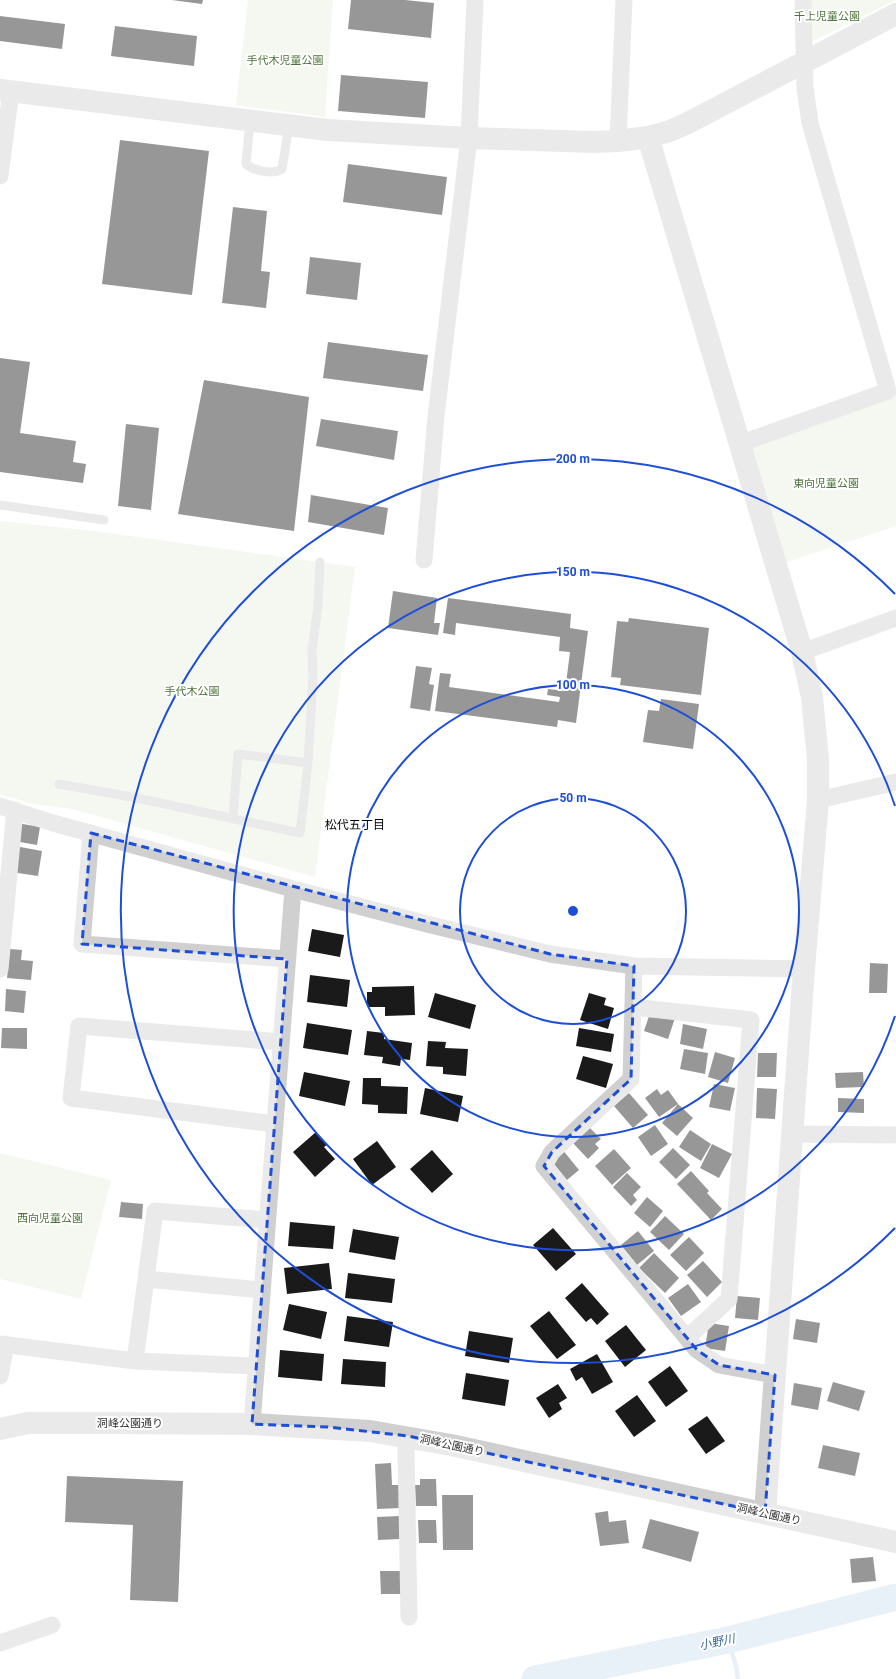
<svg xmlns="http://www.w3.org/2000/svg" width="896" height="1679" viewBox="0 0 896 1679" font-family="Roboto,'Noto Sans JP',sans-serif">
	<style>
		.green { fill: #e6f0e0 }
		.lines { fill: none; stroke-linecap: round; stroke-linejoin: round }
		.stream { stroke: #ccddf0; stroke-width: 4.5 }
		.river { stroke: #ccddf0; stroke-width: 27 }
		.building { fill: #1a1a1a }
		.service { stroke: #d0d0d0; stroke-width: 9 }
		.minor { stroke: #d0d0d0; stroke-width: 17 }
		.tertiary { stroke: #d0d0d0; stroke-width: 22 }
		.marked { fill: none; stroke: #1d4ed8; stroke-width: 3; stroke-dasharray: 8 5; stroke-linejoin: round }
		.ring { fill: none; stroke: #1d4ed8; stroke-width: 2 }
		.labels { text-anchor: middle; stroke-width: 4; stroke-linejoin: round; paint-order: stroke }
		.park-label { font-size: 11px; fill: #4d743a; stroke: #fff }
		.street-label { font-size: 11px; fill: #333; stroke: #fff }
		.neighbourhood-label { font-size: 12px; fill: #000; stroke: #fff }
		.water-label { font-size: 12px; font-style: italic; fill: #37689e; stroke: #fff }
		.centre { fill: #1d4ed8; stroke: #fff; stroke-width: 2 }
		.ring-label { font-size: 12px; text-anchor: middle; font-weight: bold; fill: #1d4ed8; stroke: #fff; stroke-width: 4; stroke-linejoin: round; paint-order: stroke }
	</style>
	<rect width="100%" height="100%" fill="#fff"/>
	<path class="green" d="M 248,0 L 333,0 L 325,117 L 236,105 Z
		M 811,0 L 896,0 L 811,42 Z
		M 896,395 L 896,526 L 784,563 L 745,445 Z
		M 0,521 L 94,531 L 355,567 L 315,877 L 72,809 L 29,803 L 0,794 Z
		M 0,1153 L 111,1180 L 81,1299 L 0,1279 Z"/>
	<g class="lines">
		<path class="stream" d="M 728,1640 L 736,1666 L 738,1679"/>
		<path class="river" d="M 535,1679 L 728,1640 L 896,1597"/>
	</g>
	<path class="building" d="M 172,0 L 203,0 L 202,4 Z
		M 351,0 L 405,0 L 434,3 L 431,38 L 348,29 Z
		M 0,16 L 65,24 L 62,49 L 0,41 Z
		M 115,26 L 197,36 L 194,66 L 111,56 Z
		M 341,75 L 428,82 L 425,118 L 338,111 Z
		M 120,140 L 209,151 L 192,295 L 102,284 Z
		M 348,164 L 447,177 L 442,215 L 343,202 Z
		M 233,207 L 267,211 L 261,271 L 270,272 L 266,308 L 222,303 Z
		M 310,257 L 361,263 L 357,300 L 306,294 Z
		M 328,342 L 428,355 L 423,391 L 323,378 Z
		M 0,358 L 30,362 L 20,433 L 76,441 L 73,462 L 86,464 L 83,483 L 0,472 Z
		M 204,380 L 309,397 L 294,531 L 178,514 Z
		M 321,419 L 398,431 L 394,460 L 316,446 Z
		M 126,424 L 159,428 L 151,510 L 118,506 Z
		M 311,495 L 388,508 L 384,535 L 308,522 Z
		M 393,591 L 437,598 L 434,623 L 440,623 L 438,635 L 388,628 Z
		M 448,598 L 571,614 L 570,628 L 588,631 L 576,723 L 558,720 L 557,727 L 435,711 L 440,673 L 451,674 L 449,687 L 559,702 L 560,697 L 547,695 L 548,689 L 565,691 L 570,652 L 559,651 L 560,637 L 456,623 L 455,635 L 443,633 Z
		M 629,618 L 709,628 L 701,695 L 620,685 L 621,678 L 611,677 L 617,621 L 628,622 Z
		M 416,666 L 432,668 L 429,684 L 434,685 L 430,711 L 410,708 Z
		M 661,699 L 699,704 L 693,749 L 643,742 L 648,710 L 659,711 Z
		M 17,823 L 40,827 L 37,845 L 14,841 Z
		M 15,846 L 42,851 L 38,876 L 11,872 Z
		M 312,929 L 344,935 L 340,957 L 308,951 Z
		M 10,949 L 22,950 L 21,960 L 33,961 L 31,980 L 7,978 Z
		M 870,963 L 888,964 L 887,993 L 869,993 Z
		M 310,975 L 350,980 L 347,1007 L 307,1002 Z
		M 414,986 L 415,1015 L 385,1016 L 385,1007 L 367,1007 L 367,992 L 372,992 L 372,987 Z
		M 6,989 L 26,991 L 24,1013 L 5,1011 Z
		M 435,993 L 476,1005 L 470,1029 L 428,1017 Z
		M 589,993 L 606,998 L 604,1005 L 614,1008 L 608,1029 L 580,1020 Z
		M 651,1010 L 675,1018 L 668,1039 L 644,1031 Z
		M 307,1023 L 352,1030 L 348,1055 L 303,1048 Z
		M 683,1024 L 707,1029 L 703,1049 L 680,1044 Z
		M 2,1028 L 27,1028 L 27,1049 L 1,1048 Z
		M 579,1028 L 614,1034 L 611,1052 L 576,1046 Z
		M 367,1031 L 384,1033 L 384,1039 L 412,1043 L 410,1060 L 401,1059 L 400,1066 L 382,1063 L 383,1057 L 364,1055 Z
		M 428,1041 L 446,1042 L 445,1048 L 468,1049 L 466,1076 L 443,1074 L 443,1067 L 426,1066 Z
		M 684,1049 L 708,1053 L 705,1074 L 680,1069 Z
		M 715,1052 L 735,1058 L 728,1083 L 708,1077 Z
		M 758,1053 L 777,1053 L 776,1077 L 757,1077 Z
		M 583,1056 L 613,1064 L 606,1088 L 576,1079 Z
		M 304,1072 L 350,1081 L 345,1106 L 299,1096 Z
		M 863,1072 L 864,1087 L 836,1088 L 835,1073 Z
		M 363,1078 L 381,1078 L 381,1086 L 408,1087 L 407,1114 L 378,1113 L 378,1105 L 362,1104 Z
		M 714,1084 L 735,1088 L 730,1111 L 709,1107 Z
		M 425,1088 L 463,1096 L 458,1122 L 420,1114 Z
		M 757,1088 L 777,1089 L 775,1119 L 756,1118 Z
		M 657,1089 L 661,1095 L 668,1090 L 678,1104 L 659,1117 L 645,1098 Z
		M 629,1093 L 648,1115 L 633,1128 L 614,1106 Z
		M 838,1098 L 864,1099 L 864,1113 L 838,1112 Z
		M 678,1104 L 693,1118 L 677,1136 L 662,1123 Z
		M 655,1125 L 668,1144 L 651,1156 L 638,1137 Z
		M 588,1126 L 601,1139 L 595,1144 L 599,1148 L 588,1159 L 572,1142 Z
		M 690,1130 L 711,1144 L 701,1161 L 679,1147 Z
		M 316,1132 L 327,1145 L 324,1147 L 335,1159 L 315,1177 L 293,1152 Z
		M 377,1141 L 396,1167 L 372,1185 L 353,1159 Z
		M 712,1144 L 732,1154 L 719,1178 L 700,1168 Z
		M 673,1148 L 690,1165 L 676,1179 L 659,1162 Z
		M 562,1149 L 579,1170 L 567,1180 L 550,1159 Z
		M 614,1149 L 631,1168 L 612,1185 L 595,1166 Z
		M 432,1150 L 453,1174 L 432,1193 L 410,1169 Z
		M 691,1171 L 709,1191 L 707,1193 L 722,1209 L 711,1220 L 677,1184 Z
		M 627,1173 L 641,1187 L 633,1195 L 637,1200 L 631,1206 L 613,1187 Z
		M 647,1197 L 663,1211 L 650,1227 L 634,1213 Z
		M 121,1202 L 143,1204 L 142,1219 L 119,1217 Z
		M 665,1216 L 684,1234 L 669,1250 L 650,1232 Z
		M 290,1222 L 335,1226 L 333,1249 L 288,1246 Z
		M 553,1228 L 576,1254 L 556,1271 L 533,1245 Z
		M 353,1229 L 399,1237 L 395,1260 L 349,1252 Z
		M 638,1231 L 654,1251 L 637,1265 L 621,1245 Z
		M 689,1237 L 704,1253 L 686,1271 L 670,1255 Z
		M 654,1253 L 679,1278 L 665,1293 L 639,1268 Z
		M 703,1261 L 722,1282 L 707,1297 L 687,1275 Z
		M 329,1263 L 332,1289 L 287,1294 L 284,1268 Z
		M 348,1273 L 395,1279 L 392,1303 L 345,1298 Z
		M 582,1283 L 609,1314 L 597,1325 L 591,1318 L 586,1322 L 565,1298 Z
		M 688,1284 L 701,1302 L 681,1316 L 668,1298 Z
		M 737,1296 L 760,1298 L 758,1320 L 735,1318 Z
		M 289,1304 L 327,1312 L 321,1339 L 283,1330 Z
		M 549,1311 L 576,1345 L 557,1359 L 530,1326 Z
		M 347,1316 L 393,1322 L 389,1347 L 344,1341 Z
		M 796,1319 L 820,1323 L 817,1343 L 793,1339 Z
		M 709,1323 L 729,1326 L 725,1351 L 705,1348 Z
		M 626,1325 L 646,1350 L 625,1367 L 605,1341 Z
		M 469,1331 L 513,1338 L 509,1363 L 465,1356 Z
		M 280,1350 L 324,1354 L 322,1381 L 278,1377 Z
		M 597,1354 L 613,1382 L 592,1394 L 582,1377 L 576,1381 L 570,1369 Z
		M 343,1359 L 386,1362 L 385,1387 L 341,1384 Z
		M 670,1366 L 688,1391 L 666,1407 L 648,1382 Z
		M 466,1373 L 509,1380 L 505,1406 L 462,1399 Z
		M 833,1382 L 865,1391 L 859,1411 L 827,1401 Z
		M 794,1383 L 822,1388 L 818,1410 L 791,1405 Z
		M 558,1384 L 567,1398 L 559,1403 L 562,1409 L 549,1418 L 536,1398 Z
		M 637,1395 L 656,1421 L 634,1437 L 615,1411 Z
		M 707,1416 L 725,1441 L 706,1454 L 688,1429 Z
		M 823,1445 L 860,1453 L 855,1476 L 818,1468 Z
		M 391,1463 L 392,1485 L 400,1485 L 401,1508 L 377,1509 L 375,1464 Z
		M 67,1476 L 183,1481 L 178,1602 L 130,1600 L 133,1525 L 65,1522 Z
		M 420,1479 L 436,1479 L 437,1506 L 416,1506 L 415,1485 L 420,1485 Z
		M 442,1495 L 473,1495 L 473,1550 L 443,1550 Z
		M 608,1511 L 609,1522 L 626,1520 L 629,1543 L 600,1546 L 595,1513 Z
		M 399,1516 L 400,1539 L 378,1540 L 377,1517 Z
		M 650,1519 L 699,1532 L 691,1562 L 642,1548 Z
		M 418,1520 L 436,1520 L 437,1543 L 419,1543 Z
		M 873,1557 L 876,1581 L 852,1583 L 850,1559 Z
		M 380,1571 L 401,1571 L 402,1594 L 381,1594 Z"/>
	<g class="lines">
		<path class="service" d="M 250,121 L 246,164 C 254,171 273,175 282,169 L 289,126
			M 0,505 L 104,520
			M 59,784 L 137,798 L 300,833 L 308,763 L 313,676 L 312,651 L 318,605 L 320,562
			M 233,818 L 238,754 L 308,763"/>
		<path class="minor" d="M 618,141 L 624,0
			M 0,176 L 11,91
			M 739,444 L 888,391 L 810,123 L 805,87 L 803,0
			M 424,560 L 436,416 L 469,138 L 475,0
			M 802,652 L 896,618
			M 818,800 L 896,782
			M 0,806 L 53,823 L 293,889 L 427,924 L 550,954 L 634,966 L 804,969
			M 91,833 L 82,944 L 287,959
			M 634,966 L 631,1079 L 552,1152 L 544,1166 L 697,1350 L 719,1365 L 775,1375
			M 0,969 L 15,810
			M 633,1007 L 751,1020 L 729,1299 L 687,1338
			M 275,1124 L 71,1098 L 79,1026 L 281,1042
			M 792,1134 L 896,1135
			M 146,1279 L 262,1290
			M 0,1344 L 135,1361
			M 256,1366 L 135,1361 L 155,1211 L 267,1220
			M 0,1376 L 6,1344
			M 252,1424 L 293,889
			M 408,1436 L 406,1449 L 409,1617
			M 0,1643 L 52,1625"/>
		<path class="tertiary" d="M 0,90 L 328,130 L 469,138 L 593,142 L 618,141 L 648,137 L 670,131 L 688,123 L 896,14
			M 648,137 L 802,652 L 812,697 L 818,760 L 818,800 L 804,969 L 765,1513
			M 0,1429 L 28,1423 L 110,1423 L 252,1424 L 370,1431 L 451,1445 L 896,1542"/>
	</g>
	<path d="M0 0H896V1679H0ZM 91,833 L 550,954 L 634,966 L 631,1079 L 552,1152 L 544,1166 L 697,1350 L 719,1365 L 775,1375 L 765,1513 L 408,1436 L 328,1427 L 252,1424 L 287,959 L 82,944 Z" fill="#fff" fill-opacity=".55" fill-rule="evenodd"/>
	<path class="marked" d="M 91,833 L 550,954 L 634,966 L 631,1079 L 552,1152 L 544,1166 L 697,1350 L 719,1365 L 775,1375 L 765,1513 L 408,1436 L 328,1427 L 252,1424 L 287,959 L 82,944 Z"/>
	<g class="ring">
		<circle cx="573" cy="911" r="113"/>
		<circle cx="573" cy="911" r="226"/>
		<path d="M895 1016A339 339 0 1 1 895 806"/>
		<path d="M895 1228A452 452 0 1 1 895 594"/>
	</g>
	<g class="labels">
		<g class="park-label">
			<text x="827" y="20">千上児童公園</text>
			<text x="285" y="64">手代木児童公園</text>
			<text x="826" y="487">東向児童公園</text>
			<text x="192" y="695">手代木公園</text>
			<text x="50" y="1222">西向児童公園</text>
		</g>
		<g class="street-label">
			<text x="130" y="1427">洞峰公園通り</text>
			<text transform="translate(452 1445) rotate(12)" y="4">洞峰公園通り</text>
			<text transform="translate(769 1514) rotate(12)" y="4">洞峰公園通り</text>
		</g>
		<g class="neighbourhood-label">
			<text x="355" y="829">松代五丁目</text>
		</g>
		<g class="water-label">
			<text transform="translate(717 1642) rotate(-12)" y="4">小野川</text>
		</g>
	</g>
	<circle cx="573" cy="911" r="6" class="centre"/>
	<g class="ring-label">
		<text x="573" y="463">200 m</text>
		<text x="573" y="576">150 m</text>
		<text x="573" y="689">100 m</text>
		<text x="573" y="802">50 m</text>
	</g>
</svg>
